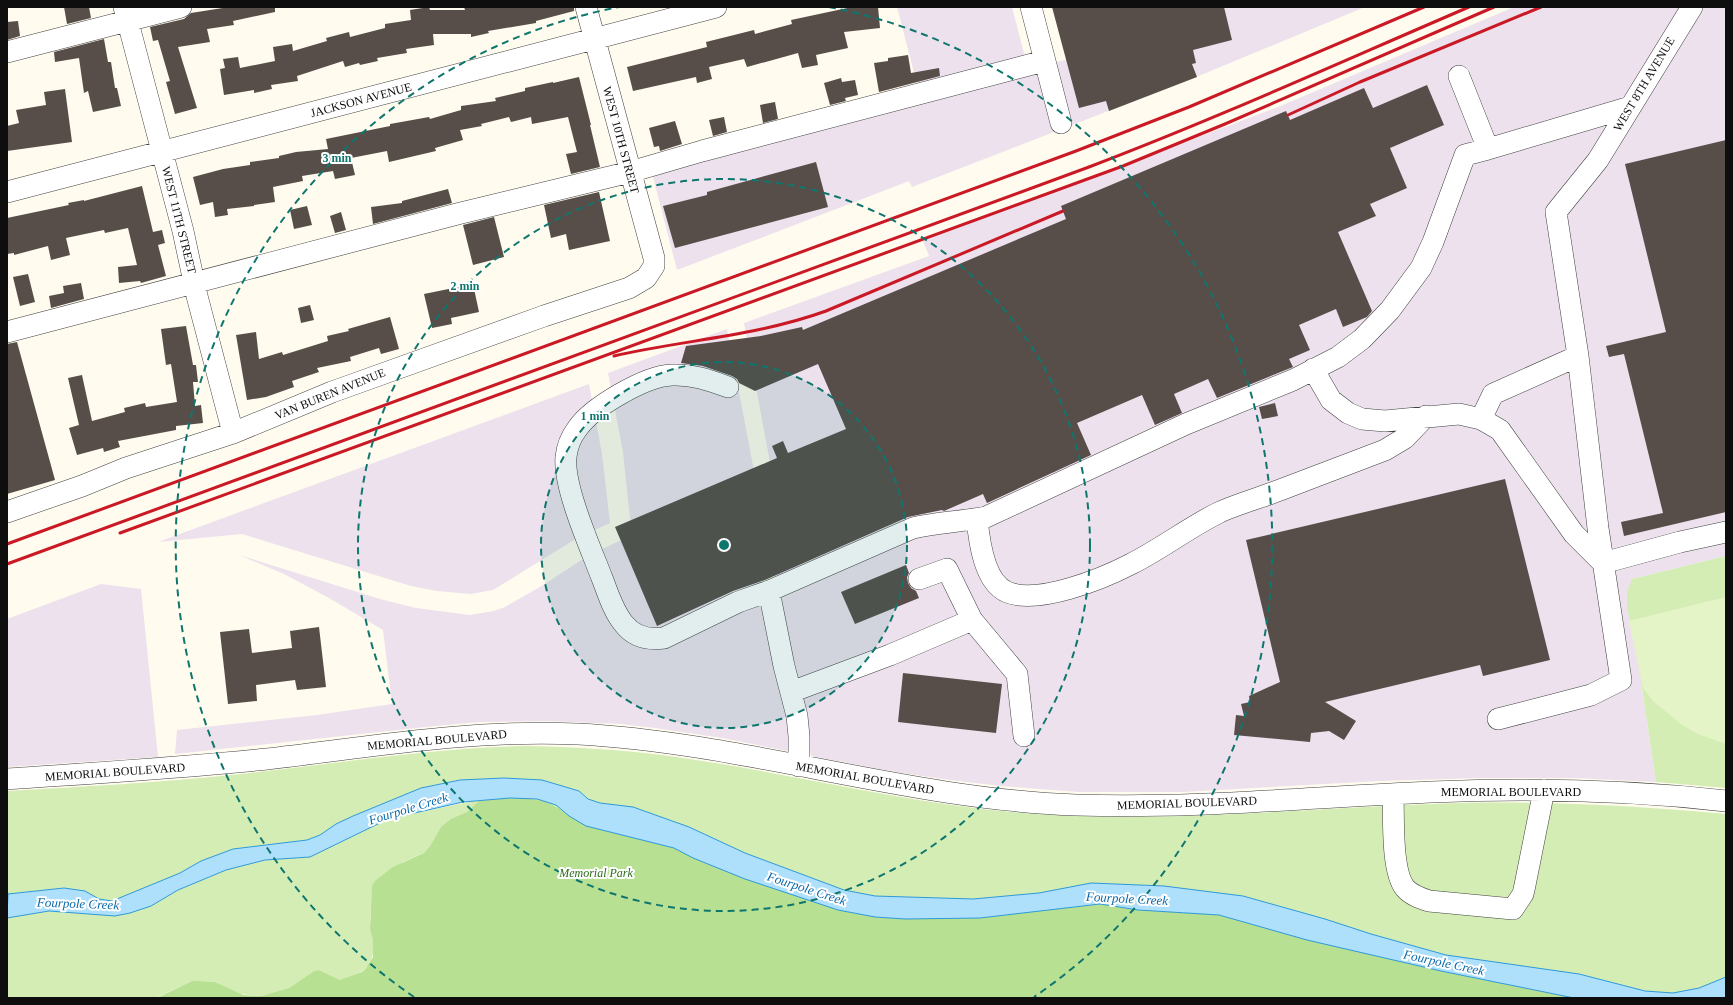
<svg xmlns="http://www.w3.org/2000/svg" width="1733" height="1005" viewBox="0 0 1733 1005" font-family="Georgia,serif">
	<style>
		.industrial { fill: #ece1ed }
		.green { fill: #d3edb4 }
		.forest { fill: #b7e092 }
		.pitch { fill: #e5f4c7 }
		.water { fill: #aee0fc; stroke: #2e99d9 }
		.building { fill: #574e49 }
		.lines { fill: none; stroke-linecap: round; stroke-linejoin: round }
		.minor-casing { stroke: #414141; stroke-width: 22 }
		.minor { stroke: #fff; stroke-width: 21 }
		.rail { stroke: #ca1925; stroke-width: 3 }
		.ring { fill: none; stroke: #0f766e; stroke-width: 2; stroke-dasharray: 7 5 }
		.labels { text-anchor: middle; stroke-width: 4; stroke-linejoin: round; paint-order: stroke }
		.street-label { font-size: 12px; fill: #0e0e0e; stroke: #fff }
		.park-label { font-size: 12px; font-style: italic; fill: #2b6c18; stroke: #fff }
		.water-label { font-size: 13px; font-style: italic; fill: #0b69ab; stroke: #fff }
		.centre { fill: #0f766e; stroke: #fff; stroke-width: 2 }
		.ring-label { font-size: 12px; text-anchor: middle; font-weight: bold; fill: #0f766e; stroke: #fff; stroke-width: 4; stroke-linejoin: round; paint-order: stroke }
	</style>
	<rect width="100%" height="100%" fill="#fffbee"/>
	<path class="industrial" d="M 897,7 L 1012,7 L 1026,61 L 918,88 Z
		M 1055,7 L 1365,7 L 1201,75 L 912,187 L 909,181 L 677,270 L 652,173 L 1068,59 Z
		M 1514,7 L 1726,7 L 1726,556 L 1632,579 L 1637,654 L 1656,782 L 1575,778 L 1480,778 L 1379,781 L 1182,792 L 1079,792 L 1001,786 L 950,780 L 895,772 L 811,756 L 764,503 L 777,500 L 744,323 L 929,256 L 923,241 L 1278,107 Z
		M 727,329 L 757,487 L 744,490 L 793,752 L 722,738 L 655,728 L 621,724 L 545,721 L 480,722 L 435,726 L 175,754 L 177,730 L 317,715 L 392,704 L 383,630 L 329,598 L 284,574 L 239,555 L 380,599 L 416,608 L 470,615 L 494,611 L 505,607 L 540,587 L 586,557 L 617,542 L 632,537 L 623,452 L 608,373 Z
		M 589,384 L 602,454 L 610,523 L 579,537 L 493,590 L 471,594 L 437,591 L 411,586 L 242,534 L 158,542 Z
		M 101,584 L 141,589 L 158,757 L 7,767 L 7,619 Z"/>
	<path class="green" d="M 1726,556 L 1726,788 L 1656,782 L 1637,654 L 1627,607 L 1627,593 L 1632,579 Z
		M 526,746 C 579,747 631,750 683,758 C 807,776 928,809 1054,815 C 1181,822 1308,808 1435,804 C 1533,800 1629,805 1726,814 L 1726,983 L 1671,998 L 1623,998 L 1368,953 L 474,998 L 469,811 L 441,827 L 430,846 L 424,853 L 403,862 L 372,886 C 372,900 370,914 370,927 C 370,931 372,935 373,939 C 377,963 362,976 340,980 L 319,970 L 314,971 L 289,988 L 261,996 L 239,994 L 215,982 L 192,981 L 156,998 L 7,998 L 7,918 L 49,911 L 115,916 L 151,906 L 178,890 L 226,870 L 265,860 L 310,857 L 388,819 L 469,802 L 469,780 L 458,780 L 429,786 L 387,804 L 353,823 L 283,849 L 146,894 L 105,902 L 7,905 L 7,791 C 79,787 150,783 222,776 C 323,766 424,748 526,746 Z"/>
	<path class="forest" d="M 510,798 C 536,799 548,799 569,816 L 674,848 L 693,858 L 745,879 L 838,910 L 875,917 L 905,919 L 980,918 L 1100,904 L 1138,910 L 1219,915 L 1307,940 L 1441,971 L 1574,998 L 157,998 L 192,981 L 198,981 L 215,982 L 243,995 L 261,996 L 289,988 L 314,971 L 319,970 L 340,980 L 362,972 L 366,968 L 373,957 L 373,940 L 370,929 L 372,886 L 376,880 L 393,867 L 424,853 L 430,846 L 441,827 L 451,819 L 467,812 L 479,801 Z"/>
	<path class="pitch" d="M 1726,597 L 1726,744 L 1698,734 L 1682,725 L 1654,702 L 1643,688 L 1629,621 Z"/>
	<path class="water" d="M 504,778 L 542,780 L 579,791 L 588,799 L 600,803 L 633,807 L 689,827 L 745,853 L 844,890 L 875,896 L 973,899 L 1039,893 L 1091,883 L 1164,886 L 1243,896 L 1325,919 L 1371,934 L 1446,955 L 1579,974 L 1645,991 L 1673,993 L 1699,988 L 1726,977 L 1726,998 L 1574,998 L 1441,971 L 1307,940 L 1219,915 L 1138,910 L 1100,904 L 980,918 L 905,919 L 875,917 L 838,910 L 745,879 L 693,858 L 674,848 L 586,826 L 569,816 L 556,805 L 537,799 L 510,798 L 463,802 L 388,819 L 310,857 L 265,860 L 226,870 L 178,890 L 151,906 L 130,913 L 115,916 L 49,911 L 7,918 L 8,894 L 64,888 L 85,891 L 99,899 L 112,901 L 180,873 L 201,861 L 233,849 L 307,840 L 320,835 L 336,824 L 353,816 L 421,788 L 460,780 Z"/>
	<path class="building" d="M 64,7 L 89,7 L 91,18 L 67,24 Z
		M 229,7 L 275,7 L 275,12 L 233,21 L 234,25 L 207,29 L 210,42 L 178,47 L 197,108 L 175,114 L 166,82 L 170,81 L 158,40 L 153,41 L 150,27 L 184,19 L 191,13 Z
		M 429,7 L 430,10 L 465,10 L 464,7 L 574,7 L 574,11 L 536,21 L 536,23 L 488,31 L 489,33 L 471,37 L 471,34 L 433,34 L 434,45 L 406,49 L 407,53 L 377,58 L 378,61 L 360,65 L 359,63 L 345,67 L 343,61 L 297,76 L 298,81 L 271,85 L 272,89 L 254,93 L 254,90 L 224,95 L 220,69 L 225,68 L 223,59 L 238,57 L 240,68 L 275,61 L 273,47 L 292,44 L 293,51 L 327,41 L 326,38 L 349,32 L 350,37 L 385,28 L 385,24 L 411,20 L 410,10 Z
		M 852,7 L 878,7 L 880,28 L 844,32 L 848,48 L 816,55 L 818,65 L 802,68 L 798,53 L 747,67 L 744,59 L 709,67 L 712,79 L 697,83 L 696,77 L 633,91 L 627,67 L 707,47 L 706,42 L 754,30 L 755,34 L 792,24 L 791,20 Z
		M 1052,7 L 1224,7 L 1232,40 L 1193,50 L 1196,63 L 1192,64 L 1197,77 L 1109,111 L 1106,101 L 1079,108 Z
		M 18,21 L 20,36 L 7,40 L 7,22 Z
		M 104,39 L 108,62 L 111,62 L 115,88 L 117,88 L 121,106 L 93,112 L 88,91 L 84,93 L 79,58 L 55,62 L 54,52 Z
		M 908,55 L 911,73 L 939,68 L 940,76 L 879,92 L 874,63 L 888,61 L 888,58 Z
		M 579,77 L 591,125 L 590,125 L 600,167 L 571,174 L 566,154 L 577,152 L 568,117 L 532,124 L 531,117 L 511,122 L 509,117 L 481,124 L 482,126 L 460,130 L 463,140 L 435,148 L 436,151 L 389,162 L 387,151 L 351,158 L 355,175 L 335,179 L 333,171 L 302,176 L 303,181 L 273,187 L 275,202 L 254,205 L 254,206 L 227,209 L 228,215 L 215,217 L 213,202 L 200,205 L 193,177 L 223,169 L 250,165 L 250,162 L 279,158 L 279,156 L 296,152 L 328,149 L 326,139 L 390,126 L 390,124 L 429,117 L 430,119 L 461,110 L 461,106 L 496,101 L 495,98 L 525,91 L 525,88 L 553,82 L 553,83 Z
		M 841,78 L 842,82 L 855,80 L 858,95 L 845,98 L 846,101 L 830,105 L 824,83 Z
		M 1427,85 L 1444,125 L 1390,148 L 1407,188 L 1370,204 L 1376,216 L 1338,232 L 1372,311 L 1367,317 L 1343,327 L 1336,309 L 1299,325 L 1310,350 L 1289,359 L 1293,367 L 1288,369 L 1217,398 L 1208,379 L 1174,394 L 1182,413 L 1155,425 L 1142,395 L 1077,423 L 1091,455 L 987,503 L 983,494 L 944,511 L 942,510 L 908,517 L 765,580 L 733,591 L 657,626 L 615,527 L 777,458 L 772,446 L 783,441 L 788,453 L 846,429 L 818,364 L 755,391 L 739,383 L 737,379 L 732,376 L 703,366 L 681,363 L 686,346 L 761,336 L 802,327 L 803,330 L 1066,219 L 1061,206 L 1286,111 L 1290,120 L 1364,88 L 1373,108 Z
		M 65,89 L 72,142 L 7,151 L 7,126 L 19,123 L 16,110 L 46,105 L 44,92 Z
		M 775,102 L 778,119 L 763,123 L 760,105 Z
		M 724,117 L 727,132 L 713,136 L 709,120 Z
		M 675,121 L 682,144 L 660,151 L 659,146 L 654,147 L 649,128 Z
		M 1726,140 L 1726,512 L 1624,536 L 1621,522 L 1663,513 L 1624,354 L 1609,357 L 1606,346 L 1666,332 L 1625,164 Z
		M 816,162 L 828,207 L 675,248 L 663,206 L 707,195 L 707,192 Z
		M 142,186 L 153,232 L 162,230 L 165,243 L 158,245 L 166,276 L 141,283 L 140,281 L 119,283 L 118,267 L 137,265 L 128,228 L 105,233 L 104,230 L 66,238 L 70,255 L 51,260 L 48,246 L 14,255 L 14,253 L 7,254 L 7,218 L 69,205 L 68,203 L 84,200 L 84,201 Z
		M 448,189 L 452,203 L 373,224 L 371,207 L 402,203 L 402,201 Z
		M 599,192 L 610,241 L 569,250 L 566,234 L 551,238 L 544,205 Z
		M 307,206 L 312,225 L 294,229 L 290,210 Z
		M 341,212 L 346,230 L 335,233 L 330,216 Z
		M 494,217 L 504,257 L 473,265 L 463,225 Z
		M 28,274 L 35,302 L 20,306 L 13,277 Z
		M 81,283 L 84,299 L 51,308 L 49,296 L 64,293 L 63,286 Z
		M 473,284 L 479,312 L 451,318 L 452,324 L 432,328 L 424,294 Z
		M 310,305 L 314,320 L 301,323 L 298,308 Z
		M 390,317 L 399,349 L 381,354 L 379,348 L 350,357 L 351,361 L 317,368 L 319,372 L 292,381 L 294,387 L 266,397 L 247,400 L 236,335 L 256,332 L 259,359 L 282,352 L 283,355 L 328,341 L 327,336 L 349,331 L 348,329 Z
		M 186,326 L 193,365 L 196,365 L 198,382 L 193,382 L 195,406 L 201,405 L 203,423 L 176,426 L 176,430 L 118,441 L 120,447 L 104,452 L 103,448 L 77,455 L 69,428 L 79,425 L 68,378 L 82,375 L 92,421 L 125,412 L 124,408 L 145,403 L 146,407 L 177,402 L 171,364 L 166,365 L 161,329 Z
		M 17,342 L 55,480 L 7,494 L 7,344 Z
		M 1275,403 L 1278,416 L 1262,419 L 1259,407 Z
		M 1505,479 L 1550,660 L 1483,676 L 1480,665 L 1325,702 L 1356,721 L 1344,740 L 1329,731 L 1311,733 L 1310,742 L 1234,735 L 1236,715 L 1244,716 L 1241,704 L 1250,702 L 1249,696 L 1280,682 L 1246,540 Z
		M 906,565 L 909,573 L 907,577 L 908,583 L 911,588 L 916,591 L 919,598 L 855,624 L 841,592 Z
		M 319,627 L 326,687 L 297,690 L 295,680 L 256,685 L 257,701 L 228,704 L 220,632 L 249,629 L 252,653 L 292,648 L 290,631 Z
		M 903,673 L 1002,684 L 996,733 L 898,722 Z"/>
	<g class="lines">
		<defs>
			<path id="minor" d="M 124,7 L 183,231 L 197,296 L 233,433
				M 1031,7 L 1061,123
				M 7,52 L 181,7
				M 1459,76 L 1488,149 L 1630,107
				M 7,192 L 716,7
				M 7,332 L 461,213 L 630,172 L 702,151 L 1044,61
				M 1313,369 L 1331,400 L 1348,413 L 1362,419 L 1385,421 L 1459,414 L 1481,419 L 1500,430 L 1574,534 L 1603,563
				M 728,387 C 709,380 692,374 672,375 C 645,376 592,407 577,429 C 571,437 567,447 566,457 C 563,487 591,549 602,578 C 608,593 613,611 624,624 C 634,637 649,640 664,638 L 738,602 L 769,591 L 913,528 C 937,522 961,522 986,517 L 1186,424 L 1293,380 L 1338,357 L 1362,339 L 1390,310 L 1421,268 L 1433,242 L 1465,155 L 1488,149
				M 1481,419 L 1493,394 L 1578,356
				M 7,512 L 82,486 L 126,468 L 233,433 L 332,392 L 544,316 L 629,288 L 646,278 L 654,266 L 654,258 L 586,7
				M 977,519 C 979,540 984,582 1007,592 C 1038,605 1102,579 1131,564 C 1161,549 1188,528 1218,513 C 1237,504 1260,498 1280,490 C 1315,477 1350,463 1385,450 L 1405,438 L 1426,416
				M 1603,563 L 1680,542 L 1726,532
				M 769,591 L 784,666 L 797,716 L 799,736 L 799,766
				M 972,620 L 1017,674 L 1024,736
				M 791,692 L 890,655 L 972,620 L 947,569 L 919,579
				M 1498,719 L 1591,695 L 1621,680 L 1598,528 L 1578,356 L 1556,212 L 1598,160 L 1692,7
				M 7,779 C 94,773 180,768 267,759 C 370,747 473,729 578,734 C 746,743 907,799 1076,805 C 1194,809 1313,797 1431,792 C 1529,788 1628,790 1726,801
				M 1393,794 C 1394,817 1391,870 1405,888 C 1411,895 1420,898 1429,901 L 1513,909 L 1523,894 L 1525,885 L 1544,790"/>
		</defs>
		<use href="#minor" class="minor-casing"/>
		<use href="#minor" class="minor"/>
		<path class="rail" d="M 1288,115 L 1360,82 L 1541,7
			M 614,356 C 684,340 757,336 826,311 L 1063,211
			M 120,533 L 1123,166 L 1225,124 L 1494,7
			M 7,544 L 1076,151 L 1189,107 L 1424,7
			M 7,564 L 1089,167 C 1218,118 1343,61 1469,7"/>
	</g>
	<circle cx="724" cy="545" r="183" fill="#0f766e" fill-opacity=".12"/>
	<g class="ring">
		<circle cx="724" cy="545" r="183"/>
		<circle cx="724" cy="545" r="366"/>
		<path d="M414 997A548 548 0 0 1 619 7M829 7A548 548 0 0 1 1034 997"/>
	</g>
	<g class="labels">
		<g class="street-label">
			<text transform="translate(1644 84) rotate(-59)" y="4">WEST 8TH AVENUE</text>
			<text transform="translate(361 100) rotate(-15)" y="4">JACKSON AVENUE</text>
			<text transform="translate(621 140) rotate(75)" y="4">WEST 10TH STREET</text>
			<text transform="translate(179 220) rotate(76)" y="4">WEST 11TH STREET</text>
			<text transform="translate(330 394) rotate(-22)" y="4">VAN BUREN AVENUE</text>
			<text transform="translate(437 740) rotate(-5)" y="4">MEMORIAL BOULEVARD</text>
			<text transform="translate(115 772) rotate(-4)" y="4">MEMORIAL BOULEVARD</text>
			<text transform="translate(865 778) rotate(10)" y="4">MEMORIAL BOULEVARD</text>
			<text x="1511" y="796">MEMORIAL BOULEVARD</text>
			<text transform="translate(1187 803) rotate(-2)" y="4">MEMORIAL BOULEVARD</text>
		</g>
		<g class="park-label">
			<text x="596" y="877">Memorial Park</text>
		</g>
		<g class="water-label">
			<text transform="translate(408 808) rotate(-17)" y="5">Fourpole Creek</text>
			<text transform="translate(807 888) rotate(18)" y="5">Fourpole Creek</text>
			<text transform="translate(1127 898) rotate(3)" y="5">Fourpole Creek</text>
			<text transform="translate(78 903) rotate(2)" y="5">Fourpole Creek</text>
			<text transform="translate(1444 962) rotate(12)" y="5">Fourpole Creek</text>
		</g>
	</g>
	<circle cx="724" cy="545" r="6" class="centre"/>
	<g class="ring-label">
		<text x="337" y="162">3 min</text>
		<text x="465" y="290">2 min</text>
		<text x="595" y="420">1 min</text>
	</g>
	<rect width="1733" height="1005" fill="none" stroke="#0e0e0e" stroke-width="16"/>
</svg>
